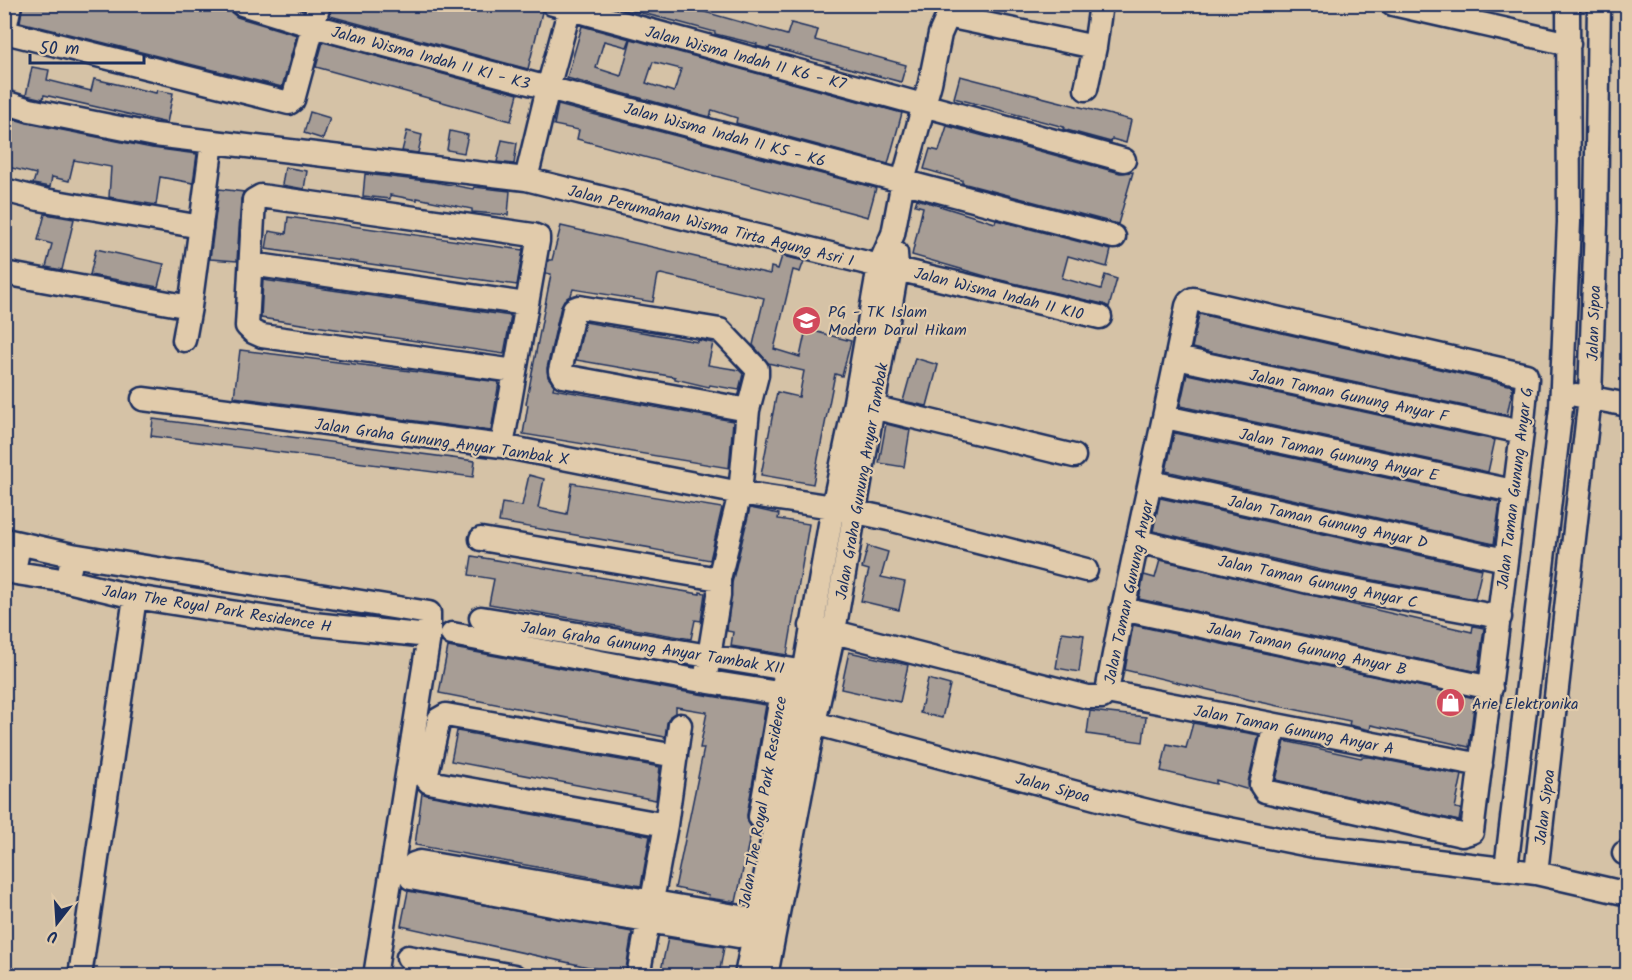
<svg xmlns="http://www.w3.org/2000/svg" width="1632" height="980" viewBox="0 0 1632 980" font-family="Kalam,sans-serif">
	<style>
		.building { fill: #a79d95; stroke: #1b2f5e; stroke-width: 1.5; fill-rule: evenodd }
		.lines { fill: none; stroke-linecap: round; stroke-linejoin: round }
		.minor-casing { stroke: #1b2f5e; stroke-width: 27 }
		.minor { stroke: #e1cbab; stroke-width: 22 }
		.labels { text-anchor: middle; stroke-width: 4.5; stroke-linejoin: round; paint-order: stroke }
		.street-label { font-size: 16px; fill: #1b2f5e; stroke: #e1cbab }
		.poi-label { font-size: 16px; fill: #1b2f5e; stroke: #e1cbab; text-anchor: start }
	</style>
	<rect width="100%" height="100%" fill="#d5c2a6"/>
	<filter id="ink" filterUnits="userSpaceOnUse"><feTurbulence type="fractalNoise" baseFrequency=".0167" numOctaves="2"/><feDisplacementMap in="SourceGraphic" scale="12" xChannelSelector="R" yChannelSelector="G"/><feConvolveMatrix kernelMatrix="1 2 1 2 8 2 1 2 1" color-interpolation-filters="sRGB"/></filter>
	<g filter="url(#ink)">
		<path class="building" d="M 23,4 L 229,4 L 232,13 L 237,17 L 297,35 L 282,87 L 20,22 Z
			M 332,4 L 520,4 L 541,10 L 542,12 L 528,69 L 330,16 Z
			M 606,4 L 676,4 L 787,35 L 791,23 L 818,30 L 815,40 L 906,65 L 901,82 L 770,47 L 769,49 L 756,46 L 757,44 L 715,34 L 715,32 L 678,22 Z
			M 582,26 L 630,39 L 627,47 L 604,41 L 596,68 L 621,76 L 631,39 L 902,113 L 888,164 L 736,123 L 737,118 L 712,110 L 710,117 L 567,78 ZM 653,62 L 681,69 L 674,92 L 646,83 Z
			M 323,42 L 518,94 L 511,121 L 316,67 Z
			M 32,67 L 49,70 L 47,80 L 91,91 L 94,79 L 156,93 L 157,90 L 173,93 L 167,123 L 44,95 L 43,99 L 26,95 Z
			M 960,76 L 1131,120 L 1126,143 L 1112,139 L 1111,142 L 1063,129 L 1064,127 L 954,98 Z
			M 558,105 L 876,188 L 868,217 L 577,139 L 579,130 L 554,125 Z
			M 310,112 L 330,118 L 323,139 L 304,133 Z
			M 4,116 L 27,123 L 152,148 L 197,154 L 193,183 L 160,177 L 156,205 L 109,197 L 111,167 L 74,160 L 69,181 L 52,177 L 50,187 L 33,184 L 36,174 L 4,166 Z
			M 947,126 L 1120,173 L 1133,172 L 1118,224 L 962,183 L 962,180 L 924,169 L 930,149 L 939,151 Z
			M 407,131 L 422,135 L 418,153 L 402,151 Z
			M 450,131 L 468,135 L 464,153 L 447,150 Z
			M 502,140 L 517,143 L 514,164 L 497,162 Z
			M 285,167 L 307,171 L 304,189 L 282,185 Z
			M 365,174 L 435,182 L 473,189 L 474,187 L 510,191 L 508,215 L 472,212 L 472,209 L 417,198 L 417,200 L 390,195 L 390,199 L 363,196 Z
			M 219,189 L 244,192 L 241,199 L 237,261 L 210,259 Z
			M 917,199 L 995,223 L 996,220 L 1111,250 L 1107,267 L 1068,256 L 1062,278 L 1101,289 L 1105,275 L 1117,279 L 1109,307 L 1103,304 L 992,278 L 912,255 L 923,207 L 915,205 Z
			M 45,214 L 74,219 L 62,270 L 46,267 L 52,244 L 38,240 Z
			M 288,217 L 523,250 L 517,285 L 266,249 L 269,231 L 286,234 Z
			M 561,226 L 770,274 L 771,267 L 778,269 L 782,256 L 804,261 L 800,272 L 793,270 L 774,349 L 800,357 L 806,329 L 851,341 L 842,376 L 835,374 L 813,484 L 761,475 L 777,392 L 799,397 L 804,371 L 768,363 L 753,345 L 764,298 L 661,274 L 658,275 L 653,302 L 573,289 L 571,295 L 564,300 L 561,306 L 547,368 L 548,377 L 554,385 L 553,389 L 733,421 L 729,468 L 523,434 L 528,405 L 526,404 L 551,274 L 546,273 L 548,260 L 552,260 Z
			M 96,249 L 164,264 L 158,287 L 90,275 Z
			M 263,280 L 511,316 L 504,354 L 261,318 Z
			M 1199,314 L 1513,386 L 1507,415 L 1192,348 Z
			M 585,322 L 698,342 L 698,340 L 713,343 L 708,365 L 739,370 L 743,374 L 739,390 L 710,385 L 709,387 L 675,379 L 675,377 L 576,360 Z
			M 240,350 L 499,382 L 491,431 L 234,397 Z
			M 915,358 L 938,365 L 927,406 L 903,401 Z
			M 1187,374 L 1495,440 L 1488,472 L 1180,406 Z
			M 153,419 L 475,461 L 473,477 L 151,436 Z
			M 886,424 L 910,430 L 904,467 L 879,463 Z
			M 1174,433 L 1500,502 L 1494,544 L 1166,471 Z
			M 529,475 L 544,479 L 538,508 L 567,514 L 572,483 L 722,508 L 710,560 L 651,549 L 651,548 L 499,522 L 502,503 L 522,506 Z
			M 1160,498 L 1482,569 L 1475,599 L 1321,570 L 1153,531 Z
			M 750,508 L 779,514 L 778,519 L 809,524 L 787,655 L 731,646 L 733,632 L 727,631 L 732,583 Z
			M 868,546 L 888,552 L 881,577 L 905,582 L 899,610 L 861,601 L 869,570 L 862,568 Z
			M 472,556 L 700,594 L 700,592 L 705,593 L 701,621 L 695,620 L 691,639 L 489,604 L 494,579 L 469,575 Z
			M 1160,560 L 1472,632 L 1473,626 L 1484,628 L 1478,672 L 1139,599 L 1144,575 L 1155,578 Z
			M 1133,625 L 1475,698 L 1469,747 L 1371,725 L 1370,730 L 1349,725 L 1350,721 L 1255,701 L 1125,670 Z
			M 1062,632 L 1084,635 L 1079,672 L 1056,668 Z
			M 448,647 L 680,691 L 766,705 L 747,815 L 748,822 L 752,828 L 736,902 L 708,898 L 709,895 L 675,888 L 704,748 L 700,748 L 707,712 L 676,707 L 676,712 L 670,716 L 667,723 L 665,737 L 439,693 Z
			M 849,652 L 908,665 L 900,702 L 841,689 Z
			M 928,679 L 950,685 L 942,718 L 920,713 Z
			M 1090,711 L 1146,717 L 1143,742 L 1087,734 Z
			M 1193,723 L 1259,735 L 1248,782 L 1249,790 L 1216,780 L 1216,784 L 1161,771 L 1167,744 L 1186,748 Z
			M 457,731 L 660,767 L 656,800 L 451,761 Z
			M 1285,741 L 1361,758 L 1362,757 L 1370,757 L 1462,775 L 1455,808 L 1461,809 L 1459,821 L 1276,780 Z
			M 422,793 L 427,795 L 650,836 L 641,886 L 415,845 Z
			M 408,891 L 632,932 L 625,975 L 401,926 Z
			M 668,938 L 724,947 L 719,975 L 660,975 Z"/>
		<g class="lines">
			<defs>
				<path id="minor" d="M 242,4 L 313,26 L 1114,237
					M 553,4 L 1124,160
					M 1393,4 L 1569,44
					M 5,32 L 289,103 L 293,100 L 319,4
					M 4,34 L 10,4
					M 1086,89 L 1095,47 L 1101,4
					M 4,102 L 30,110 L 155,135 L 526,179 L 879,266 L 897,269 L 1100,317
					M 526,179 L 548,88 L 571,4
					M 4,190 L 39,199 L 201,227
					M 251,264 L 526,304
					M 4,273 L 190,307 L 212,142
					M 184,340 L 190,307
					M 1177,358 L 1522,432
					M 1576,395 L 1628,405
					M 143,399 L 502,446 L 740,493 L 833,507 L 889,519 L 1086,570
					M 860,404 L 1074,456
					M 1165,417 L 1513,491
					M 502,446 L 538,241 L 538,237 L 533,235 L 261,196 L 254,200 L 247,326 L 253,332 L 262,336 L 515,371
					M 1151,482 L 1505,560
					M 481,539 L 719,579
					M 5,540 L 72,555 L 70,568
					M 1138,541 L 1309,582 L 1500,617
					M 19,545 L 14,571 L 16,573 L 68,581 L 135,597 L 294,622 L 429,636
					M 72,555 L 429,613 L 429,636 L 375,976
					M 1122,609 L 1491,688
					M 481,618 L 817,674
					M 811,626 L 1088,697 L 1102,697 L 1107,692 C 1130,563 1162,435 1187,306 L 1189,302 L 1193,299 L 1526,375 L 1527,379 L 1522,432 L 1472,832 L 1462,835 L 1265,791 L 1261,785 L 1275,725
					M 452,634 L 690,679 L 815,699
					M 705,681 L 719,595 L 719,579 L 740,493 L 748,410 L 757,375 L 757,369 L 720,330 L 579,307 L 574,309 L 560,371 L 563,376 L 748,410
					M 1107,692 L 1481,765
					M 814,723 L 1103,800 L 1189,821 L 1314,846 L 1536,873 L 1628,894
					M 760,817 L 784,681
					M 666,825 L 429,782 L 426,778 L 439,719 L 446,715 L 676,756
					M 1624,853 L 1628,854
					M 1506,869 L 1561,408 L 1569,222 L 1568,4
					M 1536,873 L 1590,397 L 1596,224 L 1599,4
					M 738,936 L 562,907 L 411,878 L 414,864 L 420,862 L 741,917
					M 408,957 L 514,976
					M 80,976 L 135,597
					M 638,976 L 666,825 L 680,725
					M 746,976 L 800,697 L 833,507 L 855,402 L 879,266 L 893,234 L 903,181 L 930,83 L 940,34 L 947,18 L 952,17 L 1095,47
					M 766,976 L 814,723 L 834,631 L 897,269 L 896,253"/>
			</defs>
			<use href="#minor" class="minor-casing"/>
			<use href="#minor" class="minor"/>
		</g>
	</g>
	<defs>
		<symbol id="school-disc" viewBox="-11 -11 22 22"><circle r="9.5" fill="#d1495b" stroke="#e1cbab"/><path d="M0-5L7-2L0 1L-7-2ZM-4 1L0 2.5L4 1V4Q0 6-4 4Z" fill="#fff"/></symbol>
		<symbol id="shop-disc" viewBox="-11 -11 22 22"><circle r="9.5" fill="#d1495b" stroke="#e1cbab"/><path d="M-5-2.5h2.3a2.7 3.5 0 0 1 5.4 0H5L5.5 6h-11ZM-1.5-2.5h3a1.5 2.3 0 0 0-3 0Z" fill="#fff"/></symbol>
	</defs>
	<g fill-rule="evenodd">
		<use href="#school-disc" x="790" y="304" width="33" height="33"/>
		<use href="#shop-disc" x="1434" y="686" width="33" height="33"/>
	</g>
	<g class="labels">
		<g class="street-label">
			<text transform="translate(431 57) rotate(15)" y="6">Jalan Wisma Indah II K1 - K3</text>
			<text transform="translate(746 57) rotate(15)" y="6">Jalan Wisma Indah II K6 - K7</text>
			<text transform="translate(725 134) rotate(15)" y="6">Jalan Wisma Indah II K5 - K6</text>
			<text transform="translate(711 225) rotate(14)" y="6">Jalan Perumahan Wisma Tirta Agung Asri I</text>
			<text transform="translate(999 293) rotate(14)" y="6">Jalan Wisma Indah II K10</text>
			<text transform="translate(1593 323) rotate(-88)" y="6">Jalan Sipoa</text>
			<text transform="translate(1349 395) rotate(12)" y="6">Jalan Taman Gunung Anyar F</text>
			<text transform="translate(442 441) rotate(8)" y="6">Jalan Graha Gunung Anyar Tambak X</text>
			<text transform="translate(1339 454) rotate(12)" y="6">Jalan Taman Gunung Anyar E</text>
			<text transform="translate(861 481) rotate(-80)" y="6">Jalan Graha Gunung Anyar Tambak</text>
			<text transform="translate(1514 488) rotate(-83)" y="6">Jalan Taman Gunung Anyar G</text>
			<text transform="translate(1328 521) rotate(12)" y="6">Jalan Taman Gunung Anyar D</text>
			<text transform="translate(1318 581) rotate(12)" y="6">Jalan Taman Gunung Anyar C</text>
			<text transform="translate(1128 592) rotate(-78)" y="6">Jalan Taman Gunung Anyar</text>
			<text transform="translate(217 608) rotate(9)" y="6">Jalan The Royal Park Residence H</text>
			<text transform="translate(653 647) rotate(9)" y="6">Jalan Graha Gunung Anyar Tambak XII</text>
			<text transform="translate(1307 648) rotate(12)" y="6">Jalan Taman Gunung Anyar B</text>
			<text transform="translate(1294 729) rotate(11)" y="6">Jalan Taman Gunung Anyar A</text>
			<text transform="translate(1053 787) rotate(15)" y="6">Jalan Sipoa</text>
			<text transform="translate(762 802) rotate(-80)" y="6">Jalan The Royal Park Residence</text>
			<text transform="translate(1544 807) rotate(-83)" y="6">Jalan Sipoa</text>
		</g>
		<g class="poi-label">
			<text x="828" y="317">PG - TK Islam<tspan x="828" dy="18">Modern Darul Hikam</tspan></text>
			<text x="1472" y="709">Arie Elektronika</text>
		</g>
	</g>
	<rect width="1632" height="980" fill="none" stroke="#e1cbab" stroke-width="24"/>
	<rect x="12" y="12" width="1608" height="956" fill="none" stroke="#1b2f5e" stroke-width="2" filter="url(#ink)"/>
	<g transform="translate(57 923) rotate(197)" stroke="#e1cbab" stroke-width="4.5" paint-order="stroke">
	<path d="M0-4.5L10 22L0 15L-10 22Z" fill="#1b2f5e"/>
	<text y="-9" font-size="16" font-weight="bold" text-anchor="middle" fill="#1b2f5e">U</text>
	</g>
	<path d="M30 54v9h114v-9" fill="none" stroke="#1b2f5e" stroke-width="3"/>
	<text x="39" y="54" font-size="18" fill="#1b2f5e" stroke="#e1cbab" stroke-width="4.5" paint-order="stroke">50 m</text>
</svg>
